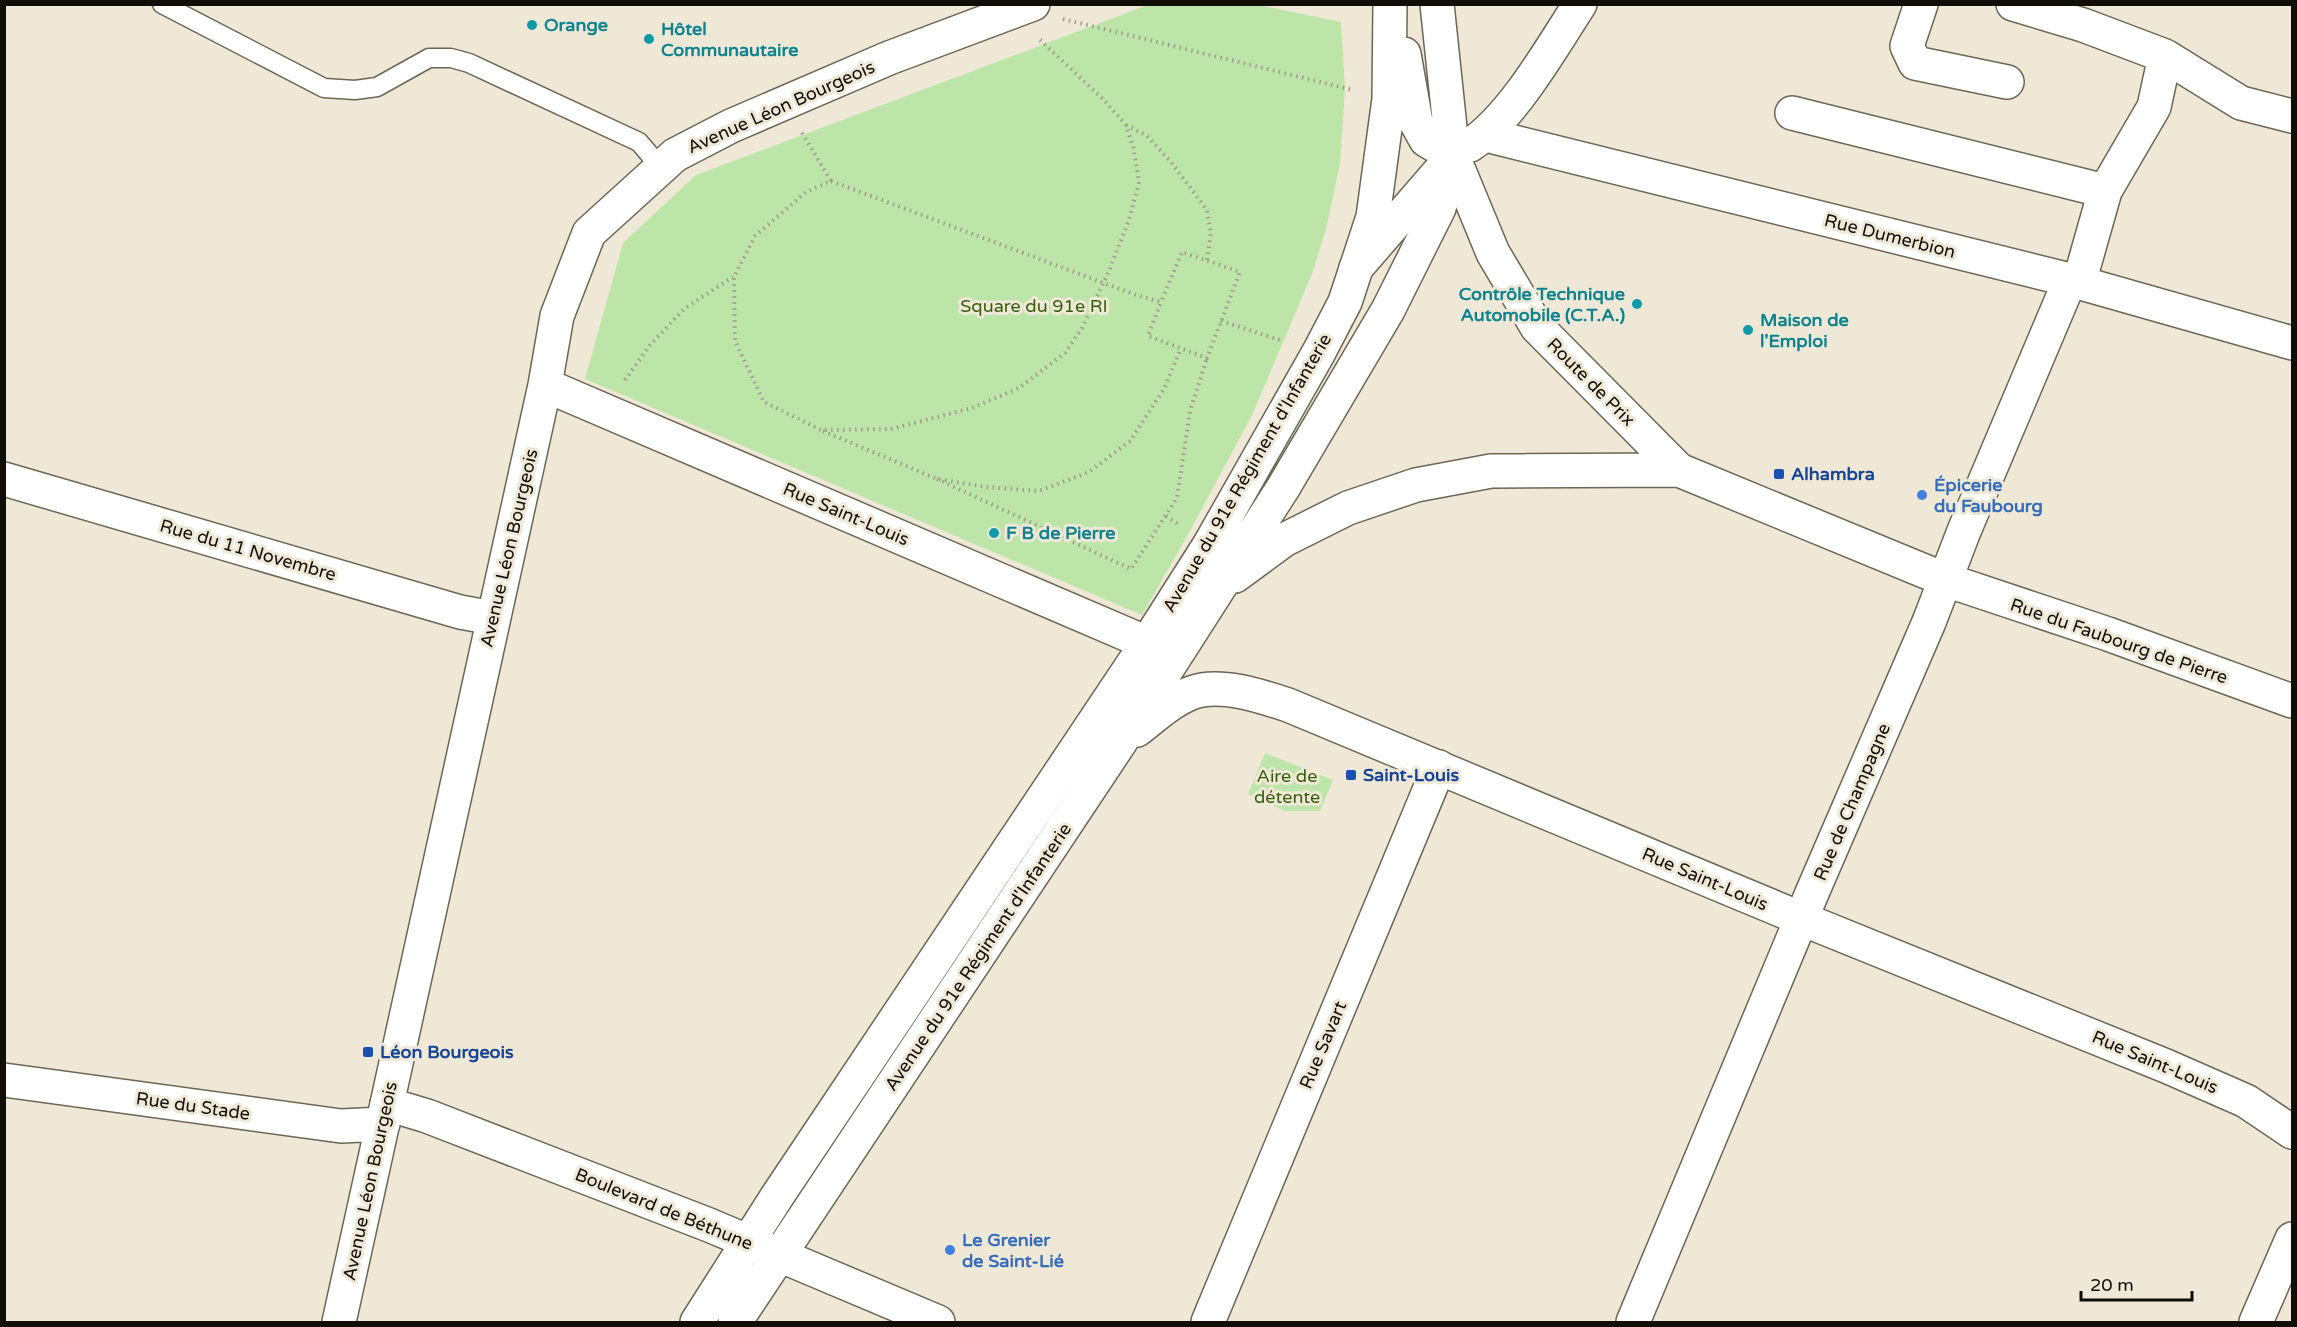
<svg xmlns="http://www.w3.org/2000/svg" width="2297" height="1327" viewBox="0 0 2297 1327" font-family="'Varela Round',sans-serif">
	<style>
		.green { fill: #bee5a9 }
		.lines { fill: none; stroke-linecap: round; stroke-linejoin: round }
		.service-casing { stroke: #6c6656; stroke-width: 21 }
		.minor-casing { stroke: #6c6656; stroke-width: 36 }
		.tertiary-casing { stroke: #6c6656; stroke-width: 36 }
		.secondary-casing { stroke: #6c6656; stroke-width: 36 }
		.path { stroke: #9e998b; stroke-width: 4; stroke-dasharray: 1.5 4.5; stroke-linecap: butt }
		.service { stroke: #fff; stroke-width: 18 }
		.minor { stroke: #fff; stroke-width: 33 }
		.tertiary { stroke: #fff; stroke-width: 33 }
		.secondary { stroke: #fff; stroke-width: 33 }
		.culture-dot { fill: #0f9aa8; stroke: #efe8d6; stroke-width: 2 }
		.transit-dot { fill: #1a4fb4; stroke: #efe8d6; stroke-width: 2 }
		.shop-dot { fill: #3f7fe0; stroke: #efe8d6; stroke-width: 2 }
		.labels { text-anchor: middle; stroke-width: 6; stroke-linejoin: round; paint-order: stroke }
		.culture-label { font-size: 18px; font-weight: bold; fill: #0d838f; stroke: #efe8d6; text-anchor: start }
		.street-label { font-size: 18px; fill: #110e08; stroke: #efe8d6 }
		.park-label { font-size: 18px; fill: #325e0c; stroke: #efe8d6 }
		.transit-label { font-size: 18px; font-weight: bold; fill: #164399; stroke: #efe8d6; text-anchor: start }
		.shop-label { font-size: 18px; font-weight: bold; fill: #366cbe; stroke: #efe8d6; text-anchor: start }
	</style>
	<rect width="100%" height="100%" fill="#efe8d6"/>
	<path class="green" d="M 1148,5 L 1259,5 L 1341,22 L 1345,89 L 1340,164 L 1326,229 L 1312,274 L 1252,415 L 1190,531 L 1142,615 L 585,379 L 623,243 L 696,175 Z
		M 1265,753 L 1333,780 L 1320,811 L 1285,811 L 1248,794 Z"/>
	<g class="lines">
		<defs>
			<path id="service" d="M 162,4 L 324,88 L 355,90 L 377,87 L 429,58 L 451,58 L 469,63 L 639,142 L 661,168"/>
			<path id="minor" d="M 1921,4 L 1907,46 L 1915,63 L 2007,82
				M 2013,4 L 2083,25 L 2165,56 L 2154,107 L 2105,191
				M 2165,56 L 2241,103 L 2292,116
				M 1792,113 L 2105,191 L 2079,283
				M 1486,135 L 2070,280 L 2292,343
				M 1470,145 C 1512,118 1552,47 1580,4
				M 4,479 L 460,612 L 493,618
				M 4,1080 L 341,1126 L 383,1124
				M 779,1255 L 938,1322
				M 339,1322 L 387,1104
				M 1208,1322 L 1439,767
				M 1633,1322 L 1812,893 L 1929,622 L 1964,531 L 2070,280
				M 2256,1322 L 2292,1239"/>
			<path id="tertiary" d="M 1356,268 L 1453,156
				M 545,385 L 1147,643
				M 773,1252 L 709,1225 L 427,1116 L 387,1104 L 545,385 L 557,316 L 589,233 L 675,155 L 731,126 L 889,58 L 1033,4"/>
			<path id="secondary" d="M 1437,4 L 1453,156 L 1493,253 L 1537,327 L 1679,470
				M 1404,54 L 1416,122 L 1426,140 L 1453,156
				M 1235,576 L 1284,540 L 1348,508 L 1416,485 L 1491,471 L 1679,470 L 1946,580 L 2108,634 L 2292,701
				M 1137,730 C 1154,717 1171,701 1191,693 C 1219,682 1261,696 1288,705 L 1802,919 L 2166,1066 L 2246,1101 L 2292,1132
				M 697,1322 L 778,1195 L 1147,643 L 1210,544 L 1319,352 L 1345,302 L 1373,217 L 1389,99 L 1390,4
				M 735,1322 L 1119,744 L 1283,488 L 1388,310 L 1439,208 L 1453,156"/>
		</defs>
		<use href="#service" class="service-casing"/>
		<use href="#minor" class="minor-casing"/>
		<use href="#tertiary" class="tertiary-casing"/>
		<use href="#secondary" class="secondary-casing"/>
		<path class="path" d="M 1063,19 L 1353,90
			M 1126,125 L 1147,136 L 1171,162 L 1207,210 L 1211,233 L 1207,260
			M 802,133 L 831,181 L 806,192 L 755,236 L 734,277 L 735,341 L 764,402 L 821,430 L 891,429 L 972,408 L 1019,388 L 1065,353 L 1082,328 L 1109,271 L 1129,220 L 1139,182 L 1133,146 L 1126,125 L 1103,99 L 1040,40
			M 831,181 L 1133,294 L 1161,302 L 1148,336 L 1207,358 L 1240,272 L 1182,252 L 1161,302
			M 1221,321 L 1283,341
			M 625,380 L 650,345 L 685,308 L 733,277
			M 823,431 L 937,479 L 987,487 L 1039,491 L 1089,472 L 1130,441 L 1164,389 L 1181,348
			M 937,479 L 1131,569 L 1177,498 L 1190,411 L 1207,358
			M 1166,516 L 1181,526"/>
		<use href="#service" class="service"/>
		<use href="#minor" class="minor"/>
		<use href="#tertiary" class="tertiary"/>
		<use href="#secondary" class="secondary"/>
	</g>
	<g class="culture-dot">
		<circle cx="532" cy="25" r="6"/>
		<circle cx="649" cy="39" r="6"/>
		<circle cx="1637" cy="304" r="6"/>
		<circle cx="1748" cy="330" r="6"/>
		<circle cx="994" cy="533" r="6"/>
	</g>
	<g class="transit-dot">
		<rect x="1773" y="468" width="12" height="12" rx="3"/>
		<rect x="1345" y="769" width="12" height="12" rx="3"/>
		<rect x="362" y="1046" width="12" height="12" rx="3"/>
	</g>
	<g class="shop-dot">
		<circle cx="1922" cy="495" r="6"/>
		<circle cx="950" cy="1250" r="6"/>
	</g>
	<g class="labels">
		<g class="culture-label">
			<text x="544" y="31">Orange</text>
			<text x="661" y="35">Hôtel<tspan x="661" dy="21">Communautaire</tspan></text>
			<text x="1625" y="300" text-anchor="end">Contrôle Technique<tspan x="1625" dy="21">Automobile (C.T.A.)</tspan></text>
			<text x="1760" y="326">Maison de<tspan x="1760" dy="21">l'Emploi</tspan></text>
			<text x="1006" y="539">F B de Pierre</text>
		</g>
		<g class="street-label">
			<text transform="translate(781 107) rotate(-24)" y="6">Avenue Léon Bourgeois</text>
			<text transform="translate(1890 236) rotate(14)" y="6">Rue Dumerbion</text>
			<text transform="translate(1591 382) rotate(45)" y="6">Route de Prix</text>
			<text transform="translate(1247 473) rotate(-60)" y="6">Avenue du 91e Régiment d'Infanterie</text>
			<text transform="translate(846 514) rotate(23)" y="6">Rue Saint-Louis</text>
			<text transform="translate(509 548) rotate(-77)" y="6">Avenue Léon Bourgeois</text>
			<text transform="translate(248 550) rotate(16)" y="6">Rue du 11 Novembre</text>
			<text transform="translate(2119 641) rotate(19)" y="6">Rue du Faubourg de Pierre</text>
			<text transform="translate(1852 802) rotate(-67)" y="6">Rue de Champagne</text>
			<text transform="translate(1705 879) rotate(23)" y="6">Rue Saint-Louis</text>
			<text transform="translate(978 957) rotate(-56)" y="6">Avenue du 91e Régiment d'Infanterie</text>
			<text transform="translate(1323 1045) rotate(-67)" y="6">Rue Savart</text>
			<text transform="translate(2155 1062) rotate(23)" y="6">Rue Saint-Louis</text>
			<text transform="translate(193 1106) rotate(8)" y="6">Rue du Stade</text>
			<text transform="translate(370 1181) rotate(-78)" y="6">Avenue Léon Bourgeois</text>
			<text transform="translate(664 1209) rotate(22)" y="6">Boulevard de Béthune</text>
		</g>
		<g class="park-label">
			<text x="1034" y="312">Square du 91e RI</text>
			<text x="1287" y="782">Aire de<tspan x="1287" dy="21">détente</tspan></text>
		</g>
		<g class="transit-label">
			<text x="1791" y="480">Alhambra</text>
			<text x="1363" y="781">Saint-Louis</text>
			<text x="380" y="1058">Léon Bourgeois</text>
		</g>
		<g class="shop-label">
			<text x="1934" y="491">Épicerie<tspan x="1934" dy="21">du Faubourg</tspan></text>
			<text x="962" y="1246">Le Grenier<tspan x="962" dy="21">de Saint-Lié</tspan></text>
		</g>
	</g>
	<rect width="2297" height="1327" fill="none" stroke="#110e08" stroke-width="12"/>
	<path d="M2081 1291v9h111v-9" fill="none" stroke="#110e08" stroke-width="3"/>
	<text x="2090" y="1291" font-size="18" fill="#110e08" stroke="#efe8d6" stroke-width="4.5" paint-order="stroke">20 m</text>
</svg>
